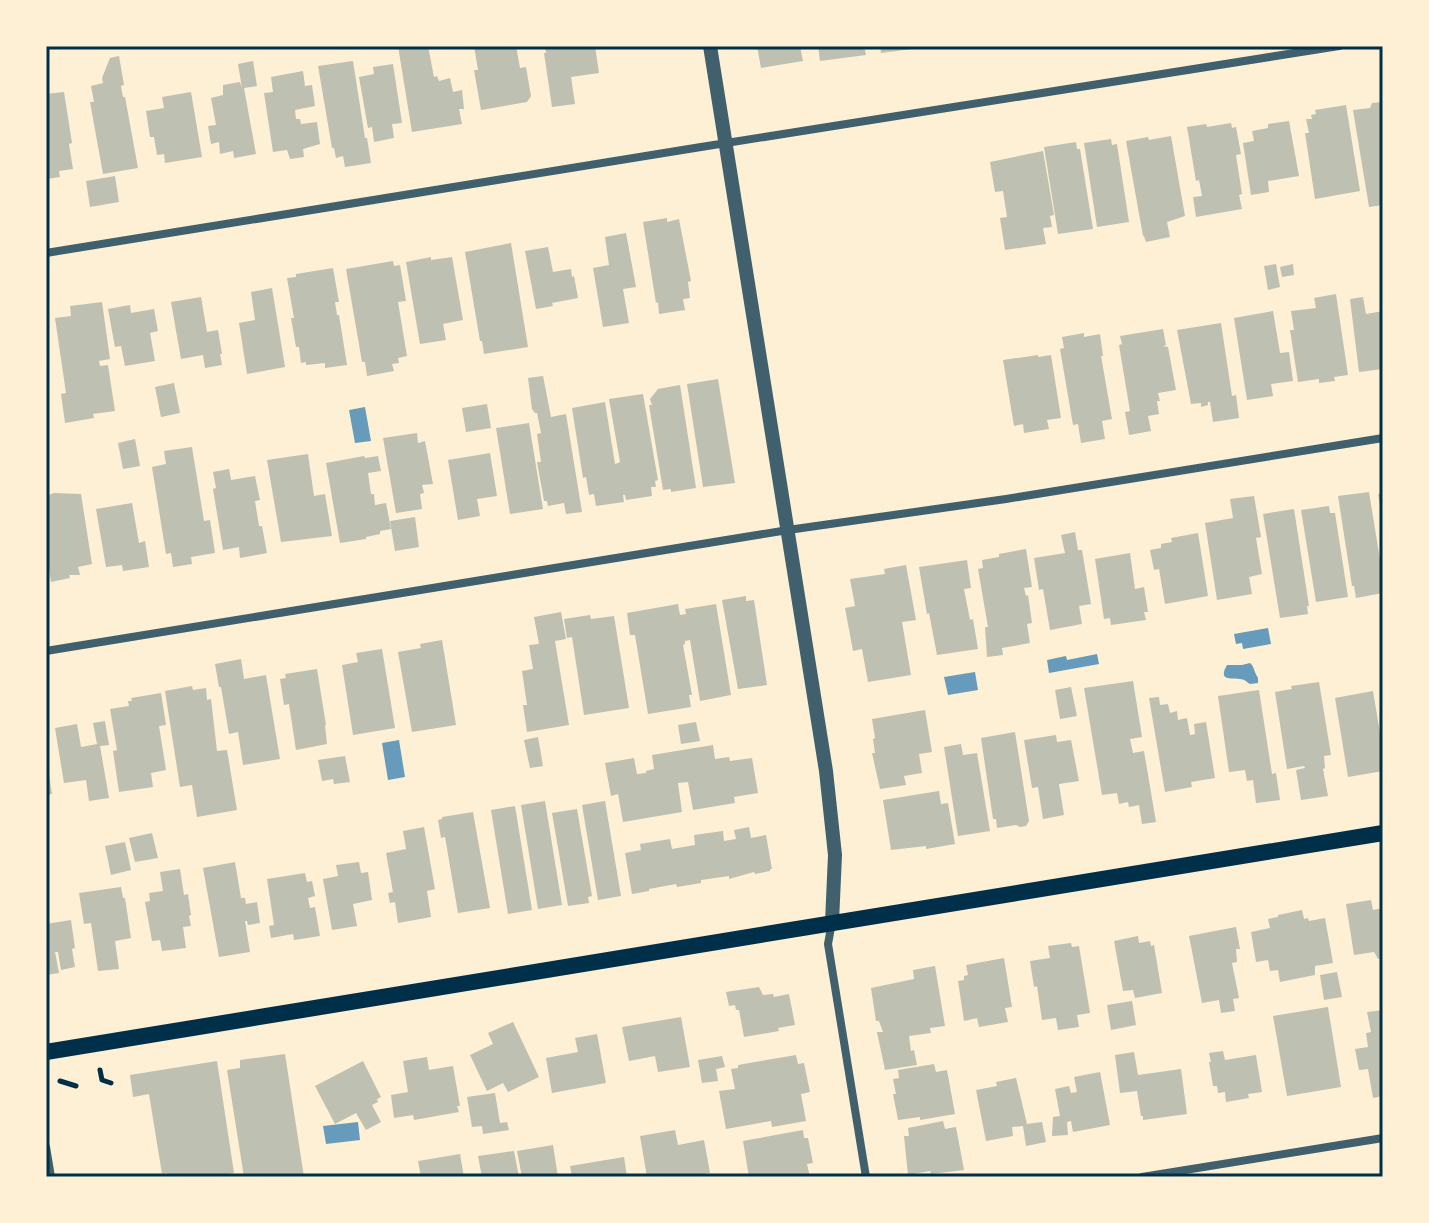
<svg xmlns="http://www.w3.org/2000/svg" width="1429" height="1223" viewBox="0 0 1429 1223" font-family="Ubuntu,sans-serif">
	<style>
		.water { fill: #669bbc }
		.building { fill: #bec0b2 }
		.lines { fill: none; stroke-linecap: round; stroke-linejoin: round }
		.path { stroke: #003049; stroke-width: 5 }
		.minor { stroke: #3f606c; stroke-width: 8 }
		.tertiary { stroke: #3f606c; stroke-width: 14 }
		.secondary { stroke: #003049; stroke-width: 16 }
		.neatline { fill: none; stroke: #003049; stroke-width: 3 }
	</style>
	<rect width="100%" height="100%" fill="#fdf0d5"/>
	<path class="water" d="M 365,407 L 371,441 L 355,443 L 349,410 Z
		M 1268,628 L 1271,644 L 1243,649 L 1242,643 L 1236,644 L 1234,634 Z
		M 1097,654 L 1099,664 L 1049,673 L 1047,660 L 1066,656 L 1067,660 Z
		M 1250,663 C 1254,666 1254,672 1258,678 L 1258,683 L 1250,684 C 1247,682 1244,679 1240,679 C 1230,678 1218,681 1227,665 L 1242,665 Z
		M 975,672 L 978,690 L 948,695 L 944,677 Z
		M 399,740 L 405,777 L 388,780 L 382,743 Z
		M 358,1122 L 360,1140 L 326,1144 L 323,1126 Z"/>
	<path class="building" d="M 398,46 L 428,46 L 434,77 L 437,76 L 439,81 L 450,78 L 453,92 L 462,90 L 464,109 L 459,109 L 462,124 L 412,132 Z
		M 474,46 L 516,46 L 520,68 L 526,67 L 531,96 L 527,102 L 481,110 L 474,70 L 478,70 Z
		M 545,46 L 595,46 L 599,73 L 571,77 L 575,104 L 552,107 L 544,53 L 546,53 Z
		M 757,46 L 800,46 L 803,61 L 761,68 Z
		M 818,46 L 864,46 L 866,55 L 820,61 Z
		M 880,46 L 919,46 L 919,48 L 881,53 Z
		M 119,56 L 124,85 L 121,86 L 123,97 L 125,97 L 138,168 L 103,174 L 90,102 L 94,102 L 91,86 L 103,83 L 102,78 L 110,58 Z
		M 253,61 L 257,86 L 244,88 L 256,154 L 234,158 L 233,151 L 220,154 L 219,142 L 211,144 L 208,126 L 216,125 L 211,98 L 223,95 L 223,85 L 240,82 L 242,88 L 238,64 Z
		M 353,61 L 365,138 L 367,138 L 371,163 L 345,167 L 343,156 L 336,158 L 334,148 L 332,148 L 318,66 Z
		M 393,64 L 402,123 L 392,124 L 394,138 L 374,142 L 372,127 L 368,128 L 359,77 L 374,74 L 373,67 Z
		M 303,71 L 305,86 L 312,85 L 315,106 L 295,110 L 296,119 L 300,119 L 301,124 L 317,122 L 320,144 L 303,149 L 304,157 L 290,159 L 287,150 L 273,152 L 264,93 L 273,92 L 271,77 Z
		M 64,92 L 72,143 L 69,144 L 73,169 L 59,171 L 60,177 L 46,179 L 46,94 Z
		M 191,92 L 202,157 L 165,163 L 164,154 L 157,155 L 154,137 L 150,137 L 146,111 L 164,108 L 162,97 Z
		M 1383,102 L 1383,205 L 1369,207 L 1353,110 L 1370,108 L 1372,103 Z
		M 1346,105 L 1360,191 L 1315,199 L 1305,133 L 1309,133 L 1306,119 L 1312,119 L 1311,115 L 1316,114 L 1315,110 Z
		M 1289,121 L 1299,176 L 1268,181 L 1269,192 L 1251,195 L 1243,143 L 1254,141 L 1252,131 L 1268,128 L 1268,124 Z
		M 1231,123 L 1232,128 L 1236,127 L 1241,154 L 1236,155 L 1242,194 L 1239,195 L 1242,209 L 1196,217 L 1193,197 L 1202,196 L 1199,180 L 1196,181 L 1187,127 L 1206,124 L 1207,127 Z
		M 1171,136 L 1185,216 L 1167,222 L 1170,237 L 1146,242 L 1144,236 L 1143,236 L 1126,141 L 1148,137 L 1149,140 Z
		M 1111,139 L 1112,145 L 1117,144 L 1129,222 L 1097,227 L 1084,143 Z
		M 1076,142 L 1077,149 L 1080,149 L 1093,229 L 1058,234 L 1044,147 Z
		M 1043,151 L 1054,215 L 1050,216 L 1052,227 L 1043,228 L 1046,244 L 1005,250 L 1000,218 L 1007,217 L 1003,191 L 995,192 L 990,162 Z
		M 115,176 L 119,202 L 90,207 L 86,181 Z
		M 667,218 L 667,222 L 679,219 L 691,281 L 688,282 L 690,298 L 683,299 L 685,310 L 659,314 L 658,302 L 656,303 L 643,222 Z
		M 626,233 L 636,287 L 623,289 L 629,323 L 603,327 L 593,268 L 609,265 L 605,237 Z
		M 511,243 L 528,347 L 484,354 L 482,341 L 480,341 L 465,252 Z
		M 548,247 L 553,272 L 571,269 L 572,277 L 574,276 L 578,298 L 552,303 L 553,306 L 536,309 L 525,251 Z
		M 431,257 L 431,260 L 452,257 L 463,320 L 443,324 L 446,340 L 420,344 L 406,262 Z
		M 393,261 L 394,266 L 400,265 L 406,301 L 398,302 L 407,356 L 398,358 L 399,363 L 392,364 L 394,371 L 367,376 L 365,362 L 362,362 L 346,269 Z
		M 1276,264 L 1280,287 L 1268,290 L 1264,266 Z
		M 1293,264 L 1294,275 L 1282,277 L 1280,267 Z
		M 333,268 L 339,302 L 335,302 L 337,315 L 339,315 L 347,365 L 325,368 L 325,363 L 306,365 L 306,362 L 301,363 L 299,347 L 296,347 L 291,318 L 294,318 L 287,278 L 296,277 L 296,274 Z
		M 272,288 L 285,367 L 247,374 L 239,323 L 255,320 L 251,292 Z
		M 1336,294 L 1348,375 L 1334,377 L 1335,381 L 1319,383 L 1319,379 L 1298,382 L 1290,330 L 1294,330 L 1291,311 L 1316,308 L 1314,298 Z
		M 201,297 L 207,332 L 218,330 L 222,354 L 220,354 L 222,365 L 205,368 L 203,355 L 181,359 L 171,302 Z
		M 1363,297 L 1366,314 L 1383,311 L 1383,369 L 1359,372 L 1350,299 Z
		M 102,302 L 110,359 L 99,361 L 100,366 L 108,365 L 115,411 L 93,414 L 94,418 L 65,423 L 61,394 L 66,393 L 55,318 L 71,316 L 70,306 Z
		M 130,305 L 131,313 L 154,309 L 158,331 L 150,333 L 155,361 L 125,366 L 121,346 L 115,347 L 108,309 Z
		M 1273,311 L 1280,353 L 1289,352 L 1293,381 L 1271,384 L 1273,396 L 1247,400 L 1234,318 Z
		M 1221,323 L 1232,396 L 1236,395 L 1239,418 L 1213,422 L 1210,402 L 1208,402 L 1208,405 L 1201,407 L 1201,403 L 1191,404 L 1177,330 Z
		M 1163,329 L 1166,345 L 1163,346 L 1168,347 L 1176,390 L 1158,393 L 1160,401 L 1157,401 L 1159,414 L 1148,416 L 1151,431 L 1129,435 L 1125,412 L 1130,411 L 1119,345 L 1122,344 L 1120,336 Z
		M 1084,333 L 1084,337 L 1100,334 L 1103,356 L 1101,356 L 1112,419 L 1102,421 L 1105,439 L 1081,443 L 1078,424 L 1073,425 L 1060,349 L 1064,348 L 1062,337 Z
		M 1038,355 L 1038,357 L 1051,355 L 1061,418 L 1047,420 L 1049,429 L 1024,433 L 1023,424 L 1014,426 L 1003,360 Z
		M 543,376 L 551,417 L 566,414 L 582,512 L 566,514 L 564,503 L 548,506 L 547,501 L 544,501 L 537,462 L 541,462 L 537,434 L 541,433 L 537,413 L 535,413 L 532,409 L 528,378 Z
		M 718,379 L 735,483 L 703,487 L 687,384 Z
		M 174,383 L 180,413 L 161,417 L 155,387 Z
		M 680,385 L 696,488 L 671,492 L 671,489 L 663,490 L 649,405 L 652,405 L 650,399 L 658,389 Z
		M 643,394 L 658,480 L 655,481 L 656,487 L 651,487 L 652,496 L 626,500 L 625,495 L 623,495 L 624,502 L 596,506 L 594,494 L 589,495 L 586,477 L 583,478 L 572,408 L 605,402 L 615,464 L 618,463 L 620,462 L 609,399 Z
		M 487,404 L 491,428 L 466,432 L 462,408 Z
		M 529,423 L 543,509 L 510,514 L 496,428 Z
		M 417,433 L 418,443 L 425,441 L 433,484 L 422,485 L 424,493 L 420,494 L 422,509 L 396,513 L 383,438 Z
		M 135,439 L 140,466 L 123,469 L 118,443 Z
		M 192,447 L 204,521 L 210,520 L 215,553 L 191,557 L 192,564 L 173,567 L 171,553 L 166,554 L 152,467 L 166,464 L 164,451 Z
		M 490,453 L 497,496 L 477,499 L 480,516 L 458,520 L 448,460 Z
		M 308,454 L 314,496 L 325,494 L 332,536 L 281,542 L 267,460 Z
		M 364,456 L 365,458 L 378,456 L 381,471 L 368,473 L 371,494 L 374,494 L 375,505 L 386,503 L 391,529 L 380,531 L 380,534 L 366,537 L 366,539 L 340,543 L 326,463 Z
		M 229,469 L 231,480 L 255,476 L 260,500 L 255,501 L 259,526 L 262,526 L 267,553 L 240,558 L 239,547 L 223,550 L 213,489 L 216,488 L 213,472 Z
		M 1369,492 L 1383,578 L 1381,582 L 1383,593 L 1356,598 L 1354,586 L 1352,586 L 1338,496 Z
		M 54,493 L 81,494 L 92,564 L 78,567 L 80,575 L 69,575 L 70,578 L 51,582 L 46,551 L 46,496 Z
		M 1383,493 L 1383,512 L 1381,512 L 1378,494 Z
		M 1254,496 L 1261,537 L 1256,538 L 1262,574 L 1249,577 L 1252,594 L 1217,600 L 1205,523 L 1233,518 L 1230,499 Z
		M 132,503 L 139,543 L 145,541 L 149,567 L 123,571 L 122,565 L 106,567 L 96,509 Z
		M 1329,506 L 1330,513 L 1335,513 L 1348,597 L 1316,602 L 1301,510 Z
		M 1294,509 L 1309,606 L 1307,606 L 1308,614 L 1280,618 L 1263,514 Z
		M 415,517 L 419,547 L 395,551 L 390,521 Z
		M 1075,532 L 1078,550 L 1082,550 L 1091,604 L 1079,606 L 1082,624 L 1050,630 L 1043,589 L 1039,590 L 1034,558 L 1065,553 L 1061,535 Z
		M 1198,533 L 1208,596 L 1165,604 L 1159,569 L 1154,570 L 1150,550 L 1161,548 L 1161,544 L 1172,542 L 1171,538 Z
		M 1026,549 L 1032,587 L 1024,588 L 1026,596 L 1028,595 L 1032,623 L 1027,624 L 1030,643 L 1002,648 L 1003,655 L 987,657 L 985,627 L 988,627 L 978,569 L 983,568 L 982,560 L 999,557 L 999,554 Z
		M 1130,553 L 1135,589 L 1144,587 L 1148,612 L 1144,612 L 1146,620 L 1111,625 L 1110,618 L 1104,619 L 1095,559 Z
		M 967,560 L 971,588 L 964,589 L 970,620 L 973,619 L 978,649 L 937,655 L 929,613 L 927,614 L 919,567 Z
		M 906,565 L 916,620 L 902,622 L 911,675 L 868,682 L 862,649 L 853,651 L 845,608 L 855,606 L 850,579 L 885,574 L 884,569 Z
		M 746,596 L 746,601 L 754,600 L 767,685 L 738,689 L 722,600 Z
		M 678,604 L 680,615 L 686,614 L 685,609 L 716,604 L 731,695 L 700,701 L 690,640 L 685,641 L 685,644 L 683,645 L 692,695 L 689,695 L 691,707 L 648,714 L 635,635 L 630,635 L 627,613 Z
		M 561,612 L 566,639 L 555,641 L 569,725 L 527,732 L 523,705 L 527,705 L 522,671 L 533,669 L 529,645 L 539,644 L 534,617 Z
		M 590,615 L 591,619 L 614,616 L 629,708 L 584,715 L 572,637 L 567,638 L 564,619 Z
		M 442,640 L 456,725 L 412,732 L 398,652 L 421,648 L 420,644 Z
		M 382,649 L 395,728 L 353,735 L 342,665 L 358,662 L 356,653 Z
		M 241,659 L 244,679 L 266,675 L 280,759 L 243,765 L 238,732 L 229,734 L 221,687 L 219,687 L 215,664 Z
		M 317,669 L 326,725 L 325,725 L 327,744 L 296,750 L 289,704 L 284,705 L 280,679 L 286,678 L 285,674 Z
		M 1133,681 L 1142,737 L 1130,739 L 1133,753 L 1144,751 L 1156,822 L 1142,824 L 1139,805 L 1129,807 L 1128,802 L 1119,804 L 1117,793 L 1102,795 L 1084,688 Z
		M 1319,682 L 1331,755 L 1324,756 L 1325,768 L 1323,769 L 1328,796 L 1301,800 L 1296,770 L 1305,768 L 1304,766 L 1287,769 L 1275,692 L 1292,689 L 1291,686 Z
		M 192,686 L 193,690 L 206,688 L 207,700 L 211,699 L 217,751 L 227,750 L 237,810 L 197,817 L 192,785 L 180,787 L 165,691 Z
		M 1071,687 L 1077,716 L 1060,719 L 1055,690 Z
		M 1259,690 L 1272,774 L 1276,773 L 1280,800 L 1256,803 L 1253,780 L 1247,781 L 1245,770 L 1229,772 L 1218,696 Z
		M 1373,691 L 1383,751 L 1383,771 L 1348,777 L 1335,698 Z
		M 161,693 L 166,725 L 159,726 L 166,770 L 151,773 L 153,787 L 119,792 L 113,751 L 117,750 L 110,709 L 129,706 L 128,701 L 132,701 L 131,698 Z
		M 1159,697 L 1160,705 L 1168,704 L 1170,713 L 1177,711 L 1178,720 L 1187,718 L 1190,735 L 1195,734 L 1194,724 L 1206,722 L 1215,778 L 1191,782 L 1192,787 L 1165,792 L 1149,698 Z
		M 925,710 L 932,752 L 919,754 L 922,773 L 904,776 L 906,785 L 880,789 L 872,753 L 875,753 L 873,739 L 875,738 L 872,719 Z
		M 105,721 L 109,745 L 100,746 L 109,798 L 89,801 L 86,780 L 64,783 L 55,728 L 77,724 L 81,747 L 97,744 L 93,723 Z
		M 696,722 L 700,741 L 681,744 L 678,725 Z
		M 1015,732 L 1029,821 L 1026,826 L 1020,827 L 1016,825 L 997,828 L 996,819 L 993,819 L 981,738 Z
		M 1056,735 L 1057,742 L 1071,740 L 1079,781 L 1059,784 L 1064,815 L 1043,819 L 1038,787 L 1032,788 L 1024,740 Z
		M 538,737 L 543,766 L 530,768 L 524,740 Z
		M 961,744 L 963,755 L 977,753 L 990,831 L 958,836 L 944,747 Z
		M 713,745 L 715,759 L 729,757 L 730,761 L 752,758 L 758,793 L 734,797 L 735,803 L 693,810 L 688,782 L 678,783 L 682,812 L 623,822 L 618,794 L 611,796 L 605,763 L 634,758 L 637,774 L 646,773 L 646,771 L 654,769 L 652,755 Z
		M 345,756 L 350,782 L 334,784 L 333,779 L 322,781 L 318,760 Z
		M 46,769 L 48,769 L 52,794 L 46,795 Z
		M 939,791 L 941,804 L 948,803 L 955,844 L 926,849 L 926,846 L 891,850 L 883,800 Z
		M 545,801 L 562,905 L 538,909 L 521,805 Z
		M 605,801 L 621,896 L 598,900 L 582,805 Z
		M 515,806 L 532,910 L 508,914 L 491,810 Z
		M 577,809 L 592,896 L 588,897 L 589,903 L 568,906 L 552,813 Z
		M 473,812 L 490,908 L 458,913 L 445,837 L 441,838 L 438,820 L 442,819 L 442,817 Z
		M 424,827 L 435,889 L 427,891 L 431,917 L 398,923 L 395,902 L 390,903 L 388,893 L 393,892 L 386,853 L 406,849 L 403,831 Z
		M 749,827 L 751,838 L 766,835 L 772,869 L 770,869 L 770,871 L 755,874 L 754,872 L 729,879 L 729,876 L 701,880 L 701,883 L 677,887 L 676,884 L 649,889 L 649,891 L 632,894 L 625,853 L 641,850 L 640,844 L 670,839 L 672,849 L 695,845 L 694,835 L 723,831 L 724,841 L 736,839 L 734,830 Z
		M 152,833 L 158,858 L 135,862 L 129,838 Z
		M 125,842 L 131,870 L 111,875 L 105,846 Z
		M 235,862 L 241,898 L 245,898 L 246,904 L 257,902 L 260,923 L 248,925 L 247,921 L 245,921 L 250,952 L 219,957 L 203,868 Z
		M 359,862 L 361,873 L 368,872 L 372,900 L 353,904 L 357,926 L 332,930 L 323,879 L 338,876 L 336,865 Z
		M 180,869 L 184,895 L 188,894 L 191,915 L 189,916 L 191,926 L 183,927 L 186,948 L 162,951 L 160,940 L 152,941 L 145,902 L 150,901 L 149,893 L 163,891 L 160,872 Z
		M 305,873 L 307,882 L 312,881 L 315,896 L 308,898 L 310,908 L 315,907 L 320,936 L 294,940 L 293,934 L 271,938 L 269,926 L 274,925 L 267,879 Z
		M 121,887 L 123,898 L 125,898 L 131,938 L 115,941 L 119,969 L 98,971 L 91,923 L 84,924 L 79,893 Z
		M 1371,900 L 1373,910 L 1383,908 L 1383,958 L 1378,959 L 1374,952 L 1354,955 L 1346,904 Z
		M 1302,910 L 1304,919 L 1308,918 L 1309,921 L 1325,918 L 1333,963 L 1315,966 L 1315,975 L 1280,982 L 1278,970 L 1270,971 L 1268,960 L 1256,962 L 1251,932 L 1270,928 L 1268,919 L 1278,917 L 1278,915 Z
		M 71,920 L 75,948 L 72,949 L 75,967 L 61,970 L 58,952 L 55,952 L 59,973 L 46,975 L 46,924 Z
		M 1236,927 L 1240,949 L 1236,949 L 1237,962 L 1232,963 L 1239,998 L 1233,999 L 1235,1011 L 1221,1013 L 1219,1000 L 1202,1003 L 1189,936 Z
		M 1138,936 L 1139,943 L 1150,941 L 1151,946 L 1154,945 L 1162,993 L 1135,998 L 1133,990 L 1123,991 L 1114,941 Z
		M 1071,943 L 1072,947 L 1079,946 L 1090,1013 L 1077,1015 L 1079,1027 L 1058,1030 L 1056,1018 L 1042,1020 L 1037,986 L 1034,987 L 1030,961 L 1050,958 L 1048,946 Z
		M 1004,958 L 1012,1007 L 1005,1008 L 1008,1022 L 979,1027 L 977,1018 L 964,1021 L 958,981 L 964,980 L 964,976 L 968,975 L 966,965 Z
		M 935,966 L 945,1026 L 930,1028 L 931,1033 L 909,1036 L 911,1051 L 914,1050 L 917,1065 L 885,1070 L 877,1032 L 883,1032 L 879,1021 L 876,1021 L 871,988 L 914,979 L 913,970 Z
		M 1337,972 L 1342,997 L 1324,1000 L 1320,975 Z
		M 759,987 L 763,995 L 773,994 L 774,997 L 789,994 L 795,1025 L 778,1028 L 779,1031 L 744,1037 L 739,1010 L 736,1010 L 735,1005 L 729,1006 L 726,992 Z
		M 1132,1001 L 1136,1025 L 1111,1030 L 1107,1005 Z
		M 1328,1007 L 1341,1087 L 1287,1096 L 1273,1016 Z
		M 1383,1010 L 1383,1096 L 1373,1098 L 1368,1069 L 1359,1070 L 1355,1049 L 1368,1047 L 1366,1033 L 1371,1032 L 1367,1012 Z
		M 681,1017 L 690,1067 L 658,1072 L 655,1056 L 629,1061 L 622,1027 Z
		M 513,1022 L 539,1077 L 508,1092 L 503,1083 L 487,1091 L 470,1055 L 493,1044 L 488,1033 Z
		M 597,1034 L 606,1083 L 552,1093 L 546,1058 L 578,1052 L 575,1038 Z
		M 1223,1051 L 1225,1060 L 1256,1055 L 1262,1092 L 1248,1094 L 1249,1098 L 1226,1102 L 1225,1092 L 1218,1093 L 1217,1086 L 1213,1086 L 1209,1062 L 1211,1062 L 1209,1053 Z
		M 1134,1052 L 1138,1075 L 1181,1069 L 1187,1114 L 1143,1120 L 1143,1116 L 1141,1116 L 1137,1091 L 1120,1093 L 1115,1055 Z
		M 285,1054 L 304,1177 L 244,1177 L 227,1070 L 240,1068 L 240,1060 Z
		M 796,1055 L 798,1064 L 804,1063 L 810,1092 L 801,1094 L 806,1121 L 772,1127 L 771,1121 L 726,1129 L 719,1091 L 735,1089 L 731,1069 L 738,1068 L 738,1065 Z
		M 722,1056 L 725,1067 L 716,1069 L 718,1081 L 702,1083 L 698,1060 Z
		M 427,1057 L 429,1070 L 453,1066 L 460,1106 L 457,1106 L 459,1112 L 414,1120 L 413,1115 L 394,1118 L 391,1095 L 408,1092 L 403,1061 Z
		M 217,1061 L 234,1173 L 212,1177 L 168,1177 L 167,1173 L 162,1174 L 149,1094 L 133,1097 L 130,1075 Z
		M 363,1061 L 381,1097 L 377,1099 L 378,1102 L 372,1105 L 381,1122 L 366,1130 L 356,1113 L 335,1124 L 315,1086 Z
		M 934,1064 L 936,1072 L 947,1070 L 955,1114 L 920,1120 L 920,1117 L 898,1120 L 893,1094 L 896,1094 L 893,1079 L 899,1078 L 898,1070 Z
		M 1100,1072 L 1110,1125 L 1073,1132 L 1071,1121 L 1067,1122 L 1068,1135 L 1052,1136 L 1053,1117 L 1060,1116 L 1055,1089 L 1069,1086 L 1071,1093 L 1077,1092 L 1074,1077 Z
		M 1016,1078 L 1027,1124 L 1042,1122 L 1046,1142 L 1026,1146 L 1023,1126 L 1012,1127 L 1013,1136 L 986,1141 L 976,1090 L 997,1086 L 996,1082 Z
		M 495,1093 L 500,1123 L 507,1122 L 509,1130 L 483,1134 L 482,1126 L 472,1127 L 467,1097 Z
		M 943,1121 L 945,1129 L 956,1127 L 964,1170 L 931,1174 L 930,1171 L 908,1175 L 904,1136 L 909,1136 L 908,1128 Z
		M 675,1130 L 678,1145 L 704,1140 L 710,1173 L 684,1177 L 647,1177 L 640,1136 Z
		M 803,1130 L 804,1138 L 808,1138 L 813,1163 L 807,1164 L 810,1177 L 749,1177 L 743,1141 Z
		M 553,1145 L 558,1177 L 522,1177 L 517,1151 Z
		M 514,1151 L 519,1177 L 482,1177 L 478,1156 Z
		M 460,1154 L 464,1177 L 421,1177 L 418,1161 Z
		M 624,1157 L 627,1177 L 572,1177 L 570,1166 Z"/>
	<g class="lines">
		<path class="path" d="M 100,1070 L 102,1080 L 111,1083
			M 60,1081 L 76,1086"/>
		<path class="minor" d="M 46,253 L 701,147 L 1339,46
			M 46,651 L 788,530 L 1006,499 L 1383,438
			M 832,922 L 828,944 L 866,1177
			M 46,1147 L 51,1177
			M 1142,1177 L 1383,1138"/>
		<path class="tertiary" d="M 710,46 L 826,771 L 835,855 L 832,922"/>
		<path class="secondary" d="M 46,1052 L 1383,833"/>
	</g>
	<rect width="1429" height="1223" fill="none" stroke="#fdf0d5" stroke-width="96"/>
	<rect x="48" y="48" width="1333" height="1127" class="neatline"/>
</svg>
